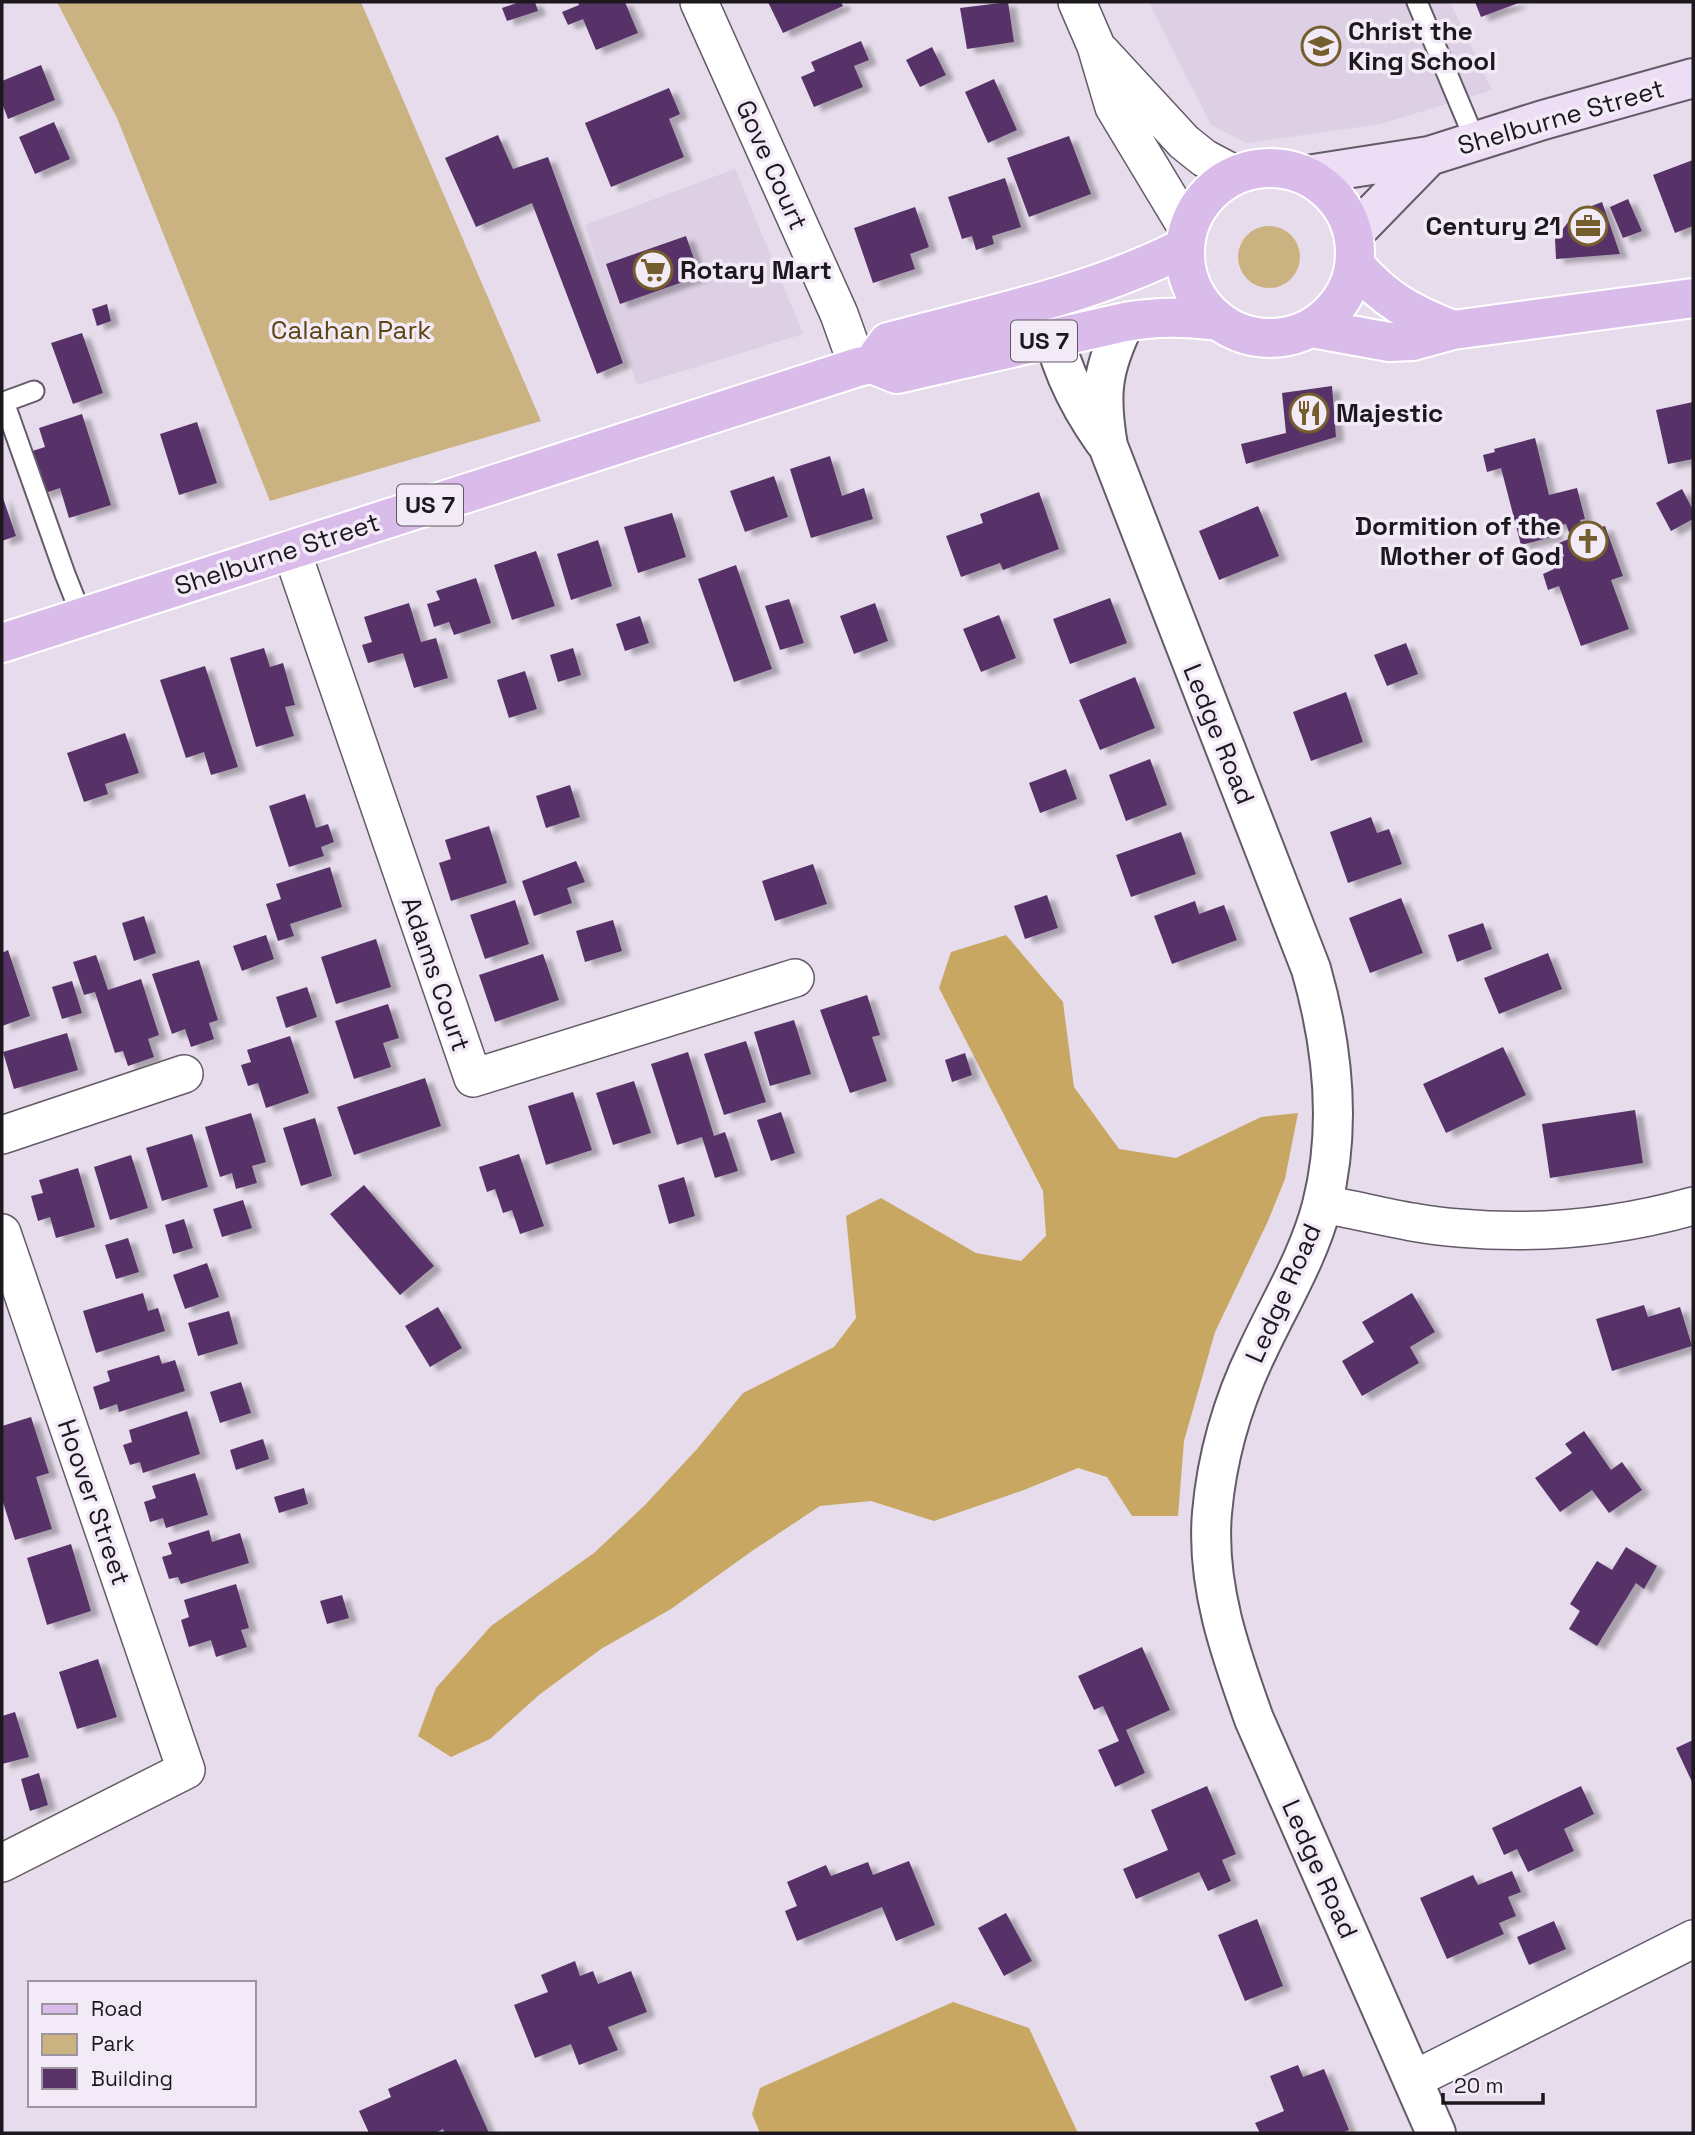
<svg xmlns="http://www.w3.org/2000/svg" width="1695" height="2135" viewBox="0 0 1695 2135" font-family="'Space Grotesk',sans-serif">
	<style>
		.built { fill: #ddcfe4 }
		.green { fill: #cbb281 }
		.forest { fill: #c8a763 }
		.building { fill: #573368; filter: url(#shadow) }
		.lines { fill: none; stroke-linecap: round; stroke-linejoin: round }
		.service-casing { stroke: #635b68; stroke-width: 23 }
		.minor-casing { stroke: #635b68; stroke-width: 40 }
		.tertiary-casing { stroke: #635b68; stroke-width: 42 }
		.secondary-casing { stroke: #635b68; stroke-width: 42 }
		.primary-casing { stroke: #fff; stroke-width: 42 }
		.service { stroke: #fff; stroke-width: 19 }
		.minor { stroke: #fff; stroke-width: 37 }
		.tertiary { stroke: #fff; stroke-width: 38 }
		.secondary { stroke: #eddef5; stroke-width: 38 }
		.primary { stroke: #dabceb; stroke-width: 38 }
		.labels { text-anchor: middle; stroke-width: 7; stroke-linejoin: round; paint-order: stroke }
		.shield { fill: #f3eaf8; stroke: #5c575f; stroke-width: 2 }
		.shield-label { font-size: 24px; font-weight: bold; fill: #1c181d }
		.poi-label { font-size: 26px; font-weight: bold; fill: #1c181d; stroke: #f3eaf8; text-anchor: start }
		.street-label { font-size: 26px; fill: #1c181d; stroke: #f3eaf8 }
		.park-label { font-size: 26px; fill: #5c450f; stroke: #f3eaf8 }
	</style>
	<defs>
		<filter id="shadow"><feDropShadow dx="8" dy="4.5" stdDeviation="2" flood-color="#0004"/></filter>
	</defs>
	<rect width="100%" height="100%" fill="#e6dceb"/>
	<path class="built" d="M 1149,2 L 1450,2 L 1492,90 L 1381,124 L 1247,143 L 1211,125 Z
		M 735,169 L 803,334 L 637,385 L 585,225 Z"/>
	<path class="green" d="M 57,2 L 361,2 L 541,421 L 270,501 L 117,118 Z
		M1238 257a31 31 0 1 1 62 0a31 31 0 1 1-62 0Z"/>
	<path class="forest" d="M 1006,935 L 1063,1002 L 1074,1087 L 1119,1149 L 1176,1158 L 1261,1117 L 1298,1113 L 1285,1179 L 1268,1221 L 1215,1332 L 1184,1441 L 1178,1516 L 1132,1516 L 1107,1477 L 1078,1468 L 1024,1490 L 934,1521 L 871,1501 L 820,1506 L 752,1551 L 671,1609 L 601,1649 L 539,1695 L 490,1739 L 451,1757 L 418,1736 L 436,1688 L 491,1626 L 594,1553 L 645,1505 L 697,1449 L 743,1393 L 834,1347 L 856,1318 L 846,1216 L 881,1198 L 976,1253 L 1021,1261 L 1046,1236 L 1043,1191 L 939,988 L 951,952 Z
		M 953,2002 L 1029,2028 L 1078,2133 L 760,2133 L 752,2114 L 760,2088 Z"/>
	<path class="building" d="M 520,2 L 535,2 L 538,11 L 507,21 L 502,8 Z
		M 578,2 L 625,2 L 638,33 L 596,50 L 583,19 L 568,25 L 562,12 L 579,5 Z
		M 768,2 L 841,2 L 843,6 L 783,33 Z
		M 1008,2 L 1014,42 L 967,49 L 960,8 Z
		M 1475,2 L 1521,2 L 1481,17 Z
		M 861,41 L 869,60 L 854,66 L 863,87 L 814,107 L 801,77 L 815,71 L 811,62 Z
		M 932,47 L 946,75 L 920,87 L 906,60 Z
		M 41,65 L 55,100 L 8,119 L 2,103 L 2,81 Z
		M 994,79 L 1017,130 L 988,143 L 965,92 Z
		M 669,88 L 680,114 L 669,119 L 684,157 L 611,187 L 585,123 Z
		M 54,122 L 70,159 L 35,174 L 19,137 Z
		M 498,135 L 513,169 L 548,157 L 623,363 L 597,374 L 532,203 L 476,227 L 445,158 Z
		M 1069,136 L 1091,194 L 1029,217 L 1007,158 Z
		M 1693,160 L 1693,226 L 1675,233 L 1653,175 Z
		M 1005,178 L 1021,227 L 992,236 L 994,244 L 976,250 L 972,236 L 962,239 L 948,197 Z
		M 1628,199 L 1642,231 L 1623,238 L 1610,207 Z
		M 1602,202 L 1620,254 L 1556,259 L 1555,239 L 1576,212 Z
		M 915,207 L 929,247 L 910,254 L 915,269 L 873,283 L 854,228 Z
		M 686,236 L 700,276 L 620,304 L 606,264 Z
		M 107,304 L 111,321 L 97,326 L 92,309 Z
		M 82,333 L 103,393 L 73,404 L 51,343 Z
		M 1332,386 L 1336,437 L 1246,464 L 1241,444 L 1286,433 L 1282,393 Z
		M 1693,402 L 1693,459 L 1668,464 L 1656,410 Z
		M 82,414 L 111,505 L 69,518 L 60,488 L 42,494 L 29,452 L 45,447 L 39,428 Z
		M 197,422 L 217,483 L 179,495 L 160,434 Z
		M 1535,438 L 1549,495 L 1577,488 L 1585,519 L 1580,520 L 1585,533 L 1605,526 L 1623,576 L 1611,580 L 1629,629 L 1581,646 L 1559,586 L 1548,590 L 1543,574 L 1554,569 L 1551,561 L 1564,556 L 1559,543 L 1571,538 L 1566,524 L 1553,527 L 1556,536 L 1521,545 L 1501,468 L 1487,472 L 1483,455 L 1495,452 L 1494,449 Z
		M 830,456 L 842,496 L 864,488 L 873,519 L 811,538 L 790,469 Z
		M 774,476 L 788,517 L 745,532 L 730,491 Z
		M 1682,489 L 1693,510 L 1693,519 L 1671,531 L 1656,503 Z
		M 1039,492 L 1059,549 L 1003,570 L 1000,563 L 961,577 L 946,536 L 983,523 L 980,514 Z
		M 2,495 L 16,536 L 2,541 Z
		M 1258,506 L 1279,556 L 1219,580 L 1199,531 Z
		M 672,513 L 686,557 L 638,573 L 624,527 Z
		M 598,540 L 612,586 L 571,600 L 557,554 Z
		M 536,551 L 555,606 L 512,620 L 494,565 Z
		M 736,565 L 772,669 L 734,682 L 698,579 Z
		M 476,578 L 491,623 L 454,635 L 449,622 L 434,627 L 427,604 L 440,600 L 436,591 Z
		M 1110,598 L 1127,643 L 1070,664 L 1053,619 Z
		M 789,599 L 804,643 L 780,650 L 765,606 Z
		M 409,603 L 421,642 L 436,638 L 448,678 L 414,688 L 403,653 L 368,663 L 362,645 L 372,642 L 364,617 Z
		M 875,603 L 888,641 L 854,654 L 840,616 Z
		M 999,615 L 1016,658 L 981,672 L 963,629 Z
		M 640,616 L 649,643 L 625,651 L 616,624 Z
		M 1406,643 L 1418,674 L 1387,686 L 1374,655 Z
		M 264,648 L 270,667 L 283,663 L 295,705 L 285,707 L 294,736 L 256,747 L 230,658 Z
		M 573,648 L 581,675 L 558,682 L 550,655 Z
		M 205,666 L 238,767 L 211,775 L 204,752 L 186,758 L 160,680 Z
		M 525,671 L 537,709 L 509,718 L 497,680 Z
		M 1135,677 L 1155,728 L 1100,750 L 1079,700 Z
		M 1346,692 L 1363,742 L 1311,761 L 1293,712 Z
		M 125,733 L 139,773 L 105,784 L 108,794 L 84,802 L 67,753 Z
		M 1150,759 L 1167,805 L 1126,821 L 1109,775 Z
		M 1066,769 L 1077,799 L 1040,813 L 1029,783 Z
		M 570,785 L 580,817 L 546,828 L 536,796 Z
		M 305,794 L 316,828 L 328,824 L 334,842 L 321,847 L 324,856 L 289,867 L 269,806 Z
		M 1371,817 L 1377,833 L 1389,829 L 1402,864 L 1348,883 L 1330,832 Z
		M 489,826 L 507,883 L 451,901 L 439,863 L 451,859 L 445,840 Z
		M 1181,832 L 1196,874 L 1131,897 L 1116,855 Z
		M 576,861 L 585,882 L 567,888 L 572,903 L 534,916 L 522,881 Z
		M 813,864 L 827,904 L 775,921 L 762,881 Z
		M 330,867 L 342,907 L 290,924 L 294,936 L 278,941 L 266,904 L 281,899 L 276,884 Z
		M 1047,895 L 1058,928 L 1025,939 L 1014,906 Z
		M 1401,898 L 1423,953 L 1370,973 L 1349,918 Z
		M 515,900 L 529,944 L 485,959 L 470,915 Z
		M 1195,901 L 1199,914 L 1224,905 L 1237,940 L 1172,964 L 1154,916 Z
		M 144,916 L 156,953 L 134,961 L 122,923 Z
		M 613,920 L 622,951 L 585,962 L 576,931 Z
		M 1483,923 L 1492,949 L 1457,962 L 1448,935 Z
		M 266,935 L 274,959 L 242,971 L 233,946 Z
		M 376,939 L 391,987 L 336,1004 L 321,957 Z
		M 8,950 L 30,1016 L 2,1026 L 2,953 Z
		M 1548,953 L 1562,989 L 1499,1014 L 1484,978 Z
		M 543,954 L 559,1000 L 495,1022 L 479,975 Z
		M 96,955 L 108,990 L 141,979 L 159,1035 L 148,1039 L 154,1057 L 128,1066 L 123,1051 L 115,1053 L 95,992 L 84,995 L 73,962 Z
		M 199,960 L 218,1020 L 209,1023 L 214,1039 L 191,1047 L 185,1029 L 172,1034 L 152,974 Z
		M 72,981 L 82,1013 L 62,1019 L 52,987 Z
		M 307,987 L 317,1017 L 286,1028 L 276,997 Z
		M 867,995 L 880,1035 L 872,1037 L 887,1081 L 850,1093 L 820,1010 Z
		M 388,1004 L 399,1038 L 383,1043 L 391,1067 L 354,1079 L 335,1021 Z
		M 794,1020 L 811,1074 L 770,1086 L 754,1032 Z
		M 67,1033 L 78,1070 L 14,1089 L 3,1052 Z
		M 290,1036 L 309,1093 L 266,1108 L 258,1083 L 248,1086 L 241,1065 L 251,1062 L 247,1050 Z
		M 746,1041 L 766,1102 L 724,1115 L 704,1054 Z
		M 1503,1047 L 1526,1095 L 1446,1133 L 1423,1084 Z
		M 688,1052 L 714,1136 L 725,1132 L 738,1171 L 715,1178 L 702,1137 L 677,1145 L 651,1064 Z
		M 965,1053 L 972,1075 L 952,1082 L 945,1060 Z
		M 425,1078 L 441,1126 L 354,1155 L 337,1107 Z
		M 634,1081 L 651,1133 L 613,1145 L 596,1093 Z
		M 573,1092 L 592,1150 L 546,1165 L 528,1106 Z
		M 1635,1110 L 1643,1163 L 1550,1178 L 1542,1124 Z
		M 781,1112 L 795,1153 L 771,1161 L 757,1120 Z
		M 251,1113 L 266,1162 L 252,1166 L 257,1183 L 236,1189 L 232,1173 L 220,1177 L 205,1127 Z
		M 315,1118 L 332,1176 L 301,1186 L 283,1128 Z
		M 192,1134 L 208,1187 L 162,1201 L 146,1148 Z
		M 519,1154 L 544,1226 L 520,1234 L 512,1210 L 503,1213 L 495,1189 L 487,1192 L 479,1167 Z
		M 131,1155 L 148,1208 L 110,1220 L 94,1167 Z
		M 78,1168 L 95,1227 L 56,1238 L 50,1217 L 38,1221 L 31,1196 L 43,1193 L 39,1180 Z
		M 684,1177 L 695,1216 L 669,1224 L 658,1185 Z
		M 364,1185 L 434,1266 L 400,1295 L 330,1214 Z
		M 243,1200 L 252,1228 L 222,1237 L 213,1209 Z
		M 184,1219 L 193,1248 L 173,1254 L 165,1225 Z
		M 128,1238 L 139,1272 L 116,1279 L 105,1245 Z
		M 207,1263 L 219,1297 L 185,1309 L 173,1275 Z
		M 143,1293 L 148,1311 L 158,1308 L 165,1331 L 96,1353 L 83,1311 Z
		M 1412,1293 L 1435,1332 L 1410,1347 L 1419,1363 L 1362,1396 L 1342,1361 L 1374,1342 L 1362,1322 Z
		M 1644,1305 L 1648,1317 L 1680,1307 L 1692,1346 L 1612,1371 L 1596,1319 Z
		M 438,1307 L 462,1348 L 430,1367 L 405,1326 Z
		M 229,1311 L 238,1344 L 198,1356 L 188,1323 Z
		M 159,1355 L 162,1364 L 175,1360 L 185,1391 L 119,1412 L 117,1404 L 100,1410 L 93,1387 L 110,1381 L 107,1371 Z
		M 241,1382 L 251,1413 L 220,1423 L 210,1392 Z
		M 187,1411 L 200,1454 L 143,1473 L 140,1462 L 130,1465 L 123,1445 L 132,1442 L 129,1430 Z
		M 31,1417 L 49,1473 L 36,1477 L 52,1529 L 15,1540 L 2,1499 L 2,1426 Z
		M 1584,1431 L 1611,1470 L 1622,1462 L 1642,1490 L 1609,1513 L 1592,1490 L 1560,1512 L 1535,1478 L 1572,1453 L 1565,1444 Z
		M 263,1439 L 269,1459 L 236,1470 L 230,1450 Z
		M 195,1473 L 208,1515 L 166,1528 L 163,1518 L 150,1522 L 144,1502 L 156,1498 L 152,1486 Z
		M 304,1488 L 308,1504 L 279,1513 L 274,1497 Z
		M 209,1530 L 212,1542 L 240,1533 L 249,1563 L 181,1584 L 178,1577 L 169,1579 L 162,1557 L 172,1554 L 168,1543 Z
		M 71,1544 L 91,1611 L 47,1625 L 27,1558 Z
		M 1626,1547 L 1657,1566 L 1644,1589 L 1636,1583 L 1597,1646 L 1569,1629 L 1580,1611 L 1570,1604 L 1597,1561 L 1612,1570 Z
		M 236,1584 L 249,1628 L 241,1630 L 247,1647 L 216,1657 L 211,1640 L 189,1647 L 181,1620 L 189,1617 L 184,1600 Z
		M 342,1595 L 349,1618 L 327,1624 L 320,1601 Z
		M 1142,1647 L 1170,1710 L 1126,1730 L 1145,1773 L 1115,1787 L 1098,1750 L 1119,1741 L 1103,1706 L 1094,1710 L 1078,1676 Z
		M 98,1659 L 117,1717 L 77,1729 L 59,1672 Z
		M 15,1712 L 29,1757 L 2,1764 L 2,1716 Z
		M 1693,1740 L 1693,1784 L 1676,1748 Z
		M 39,1773 L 48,1805 L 30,1811 L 21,1779 Z
		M 1207,1786 L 1236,1854 L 1222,1860 L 1231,1881 L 1208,1891 L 1199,1872 L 1136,1899 L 1123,1869 L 1168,1850 L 1151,1810 Z
		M 1581,1786 L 1594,1814 L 1564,1829 L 1574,1851 L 1528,1872 L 1517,1849 L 1504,1855 L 1492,1828 Z
		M 909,1861 L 935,1925 L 896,1941 L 882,1907 L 797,1941 L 785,1911 L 797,1906 L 787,1882 L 826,1865 L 831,1876 L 868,1862 L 873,1875 Z
		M 1512,1871 L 1521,1892 L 1508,1897 L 1516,1916 L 1499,1923 L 1504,1934 L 1447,1959 L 1420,1898 L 1473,1875 L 1478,1885 Z
		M 1006,1913 L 1032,1961 L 1004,1976 L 978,1928 Z
		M 1257,1919 L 1283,1986 L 1245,2001 L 1218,1935 Z
		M 1554,1921 L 1566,1949 L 1529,1965 L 1517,1937 Z
		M 575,1961 L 580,1976 L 593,1971 L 598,1984 L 631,1971 L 647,2012 L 608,2027 L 618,2050 L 579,2065 L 571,2044 L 535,2058 L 514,2005 L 548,1992 L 541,1975 Z
		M 456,2059 L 489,2133 L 445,2133 L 443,2129 L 435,2133 L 369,2133 L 359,2111 L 391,2097 L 388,2089 Z
		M 1298,2065 L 1303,2077 L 1324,2069 L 1349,2130 L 1342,2133 L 1260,2133 L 1255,2123 L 1284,2111 L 1270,2076 Z"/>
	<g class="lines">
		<defs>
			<path id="service" d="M 1417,2 L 1475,140
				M 34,391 L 4,402 L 65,574 L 82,617"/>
			<path id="minor" d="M 699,2 L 839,314 L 858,367
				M 1077,2 L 1096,46 L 1114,107 L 1187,228
				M 1101,52 L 1184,142 L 1204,158 L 1236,175
				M 291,549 L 473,1078 L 795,978
				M 2,1135 L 184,1074
				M 1322,1204 C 1368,1212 1413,1225 1459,1228 C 1537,1235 1618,1227 1693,1206
				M 2,1233 L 186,1770 L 2,1863
				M 1413,2080 L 1693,1939"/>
			<path id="tertiary" d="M 1046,305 C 1057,359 1073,397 1104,441
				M 1125,322 C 1102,369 1099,394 1108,446 L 1311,969 C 1333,1046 1342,1126 1322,1205 C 1309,1256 1280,1303 1258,1350 C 1233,1401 1217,1456 1212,1513 C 1206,1585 1230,1652 1254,1719 L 1436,2133"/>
			<path id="secondary" d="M 1307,175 L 1429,156 L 1543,120 L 1693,78
				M 1353,234 L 1429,156"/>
			<path id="primary" d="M1185 253a85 85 0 1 1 170 0a85 85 0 1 1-170 0Z
				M 1355,265 C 1384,299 1411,314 1453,330
				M 1312,328 L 1389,342 L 1413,341 L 1453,330 L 1693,298
				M 872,364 L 888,342 C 988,315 1090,295 1183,248
				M 2,643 L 858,367 L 872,364 L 897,374 L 1125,322 C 1159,316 1185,317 1218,321"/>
		</defs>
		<use href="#service" class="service-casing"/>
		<use href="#minor" class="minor-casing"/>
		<use href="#tertiary" class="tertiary-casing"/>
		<use href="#secondary" class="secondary-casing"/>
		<use href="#primary" class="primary-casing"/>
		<use href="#service" class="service"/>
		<use href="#minor" class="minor"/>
		<use href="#tertiary" class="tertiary"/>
		<use href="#secondary" class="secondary"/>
		<use href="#primary" class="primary"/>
	</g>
	<defs>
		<symbol id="school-ring" viewBox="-11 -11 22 22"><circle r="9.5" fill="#f3eaf8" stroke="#745e2e" stroke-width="1.5"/><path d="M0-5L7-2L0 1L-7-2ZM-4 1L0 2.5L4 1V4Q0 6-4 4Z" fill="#745e2e"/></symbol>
		<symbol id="office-ring" viewBox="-11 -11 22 22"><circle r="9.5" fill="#f3eaf8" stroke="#745e2e" stroke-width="1.5"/><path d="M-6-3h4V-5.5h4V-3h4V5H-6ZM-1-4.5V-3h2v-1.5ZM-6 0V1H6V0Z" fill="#745e2e"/></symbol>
		<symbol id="supermarket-ring" viewBox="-11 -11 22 22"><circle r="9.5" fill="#f3eaf8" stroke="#745e2e" stroke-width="1.5"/><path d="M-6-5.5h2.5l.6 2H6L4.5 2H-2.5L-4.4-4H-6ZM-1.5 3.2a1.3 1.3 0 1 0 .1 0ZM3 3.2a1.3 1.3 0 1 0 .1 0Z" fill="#745e2e"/></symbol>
		<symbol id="restaurant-ring" viewBox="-11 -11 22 22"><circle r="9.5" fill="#f3eaf8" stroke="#745e2e" stroke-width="1.5"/><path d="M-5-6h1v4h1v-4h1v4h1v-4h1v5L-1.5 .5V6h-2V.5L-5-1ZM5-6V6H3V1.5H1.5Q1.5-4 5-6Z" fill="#745e2e"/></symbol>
		<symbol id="church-ring" viewBox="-11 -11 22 22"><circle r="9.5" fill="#f3eaf8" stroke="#745e2e" stroke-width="1.5"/><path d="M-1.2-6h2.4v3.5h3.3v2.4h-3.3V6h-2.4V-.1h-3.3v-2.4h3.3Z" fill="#745e2e"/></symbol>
	</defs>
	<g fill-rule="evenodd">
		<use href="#school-ring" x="1299" y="24" width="44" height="44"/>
		<use href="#office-ring" x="1566" y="204" width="44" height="44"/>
		<use href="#supermarket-ring" x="631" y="248" width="44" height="44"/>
		<use href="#restaurant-ring" x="1287" y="391" width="44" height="44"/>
		<use href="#church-ring" x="1566" y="519" width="44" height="44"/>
	</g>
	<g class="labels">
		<g class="shield">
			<rect x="1011" y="320.5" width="66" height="41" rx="5"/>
			<rect x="397" y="484.5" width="66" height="41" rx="5"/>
		</g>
		<g class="shield-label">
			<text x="1044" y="349">US 7</text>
			<text x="430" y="513">US 7</text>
		</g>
		<g class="poi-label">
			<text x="1348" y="40">Christ the<tspan x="1348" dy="30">King School</tspan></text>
			<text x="1561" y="235" text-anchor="end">Century 21</text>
			<text x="680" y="279">Rotary Mart</text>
			<text x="1336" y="422">Majestic</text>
			<text x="1561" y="535" text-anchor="end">Dormition of the<tspan x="1561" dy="30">Mother of God</tspan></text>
		</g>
		<g class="street-label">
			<text transform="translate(1561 117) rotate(-16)" y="9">Shelburne Street</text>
			<text transform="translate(772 165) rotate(66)" y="9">Gove Court</text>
			<text transform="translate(277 554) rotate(-18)" y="9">Shelburne Street</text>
			<text transform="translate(1219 734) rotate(68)" y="9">Ledge Road</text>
			<text transform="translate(436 974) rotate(71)" y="9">Adams Court</text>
			<text transform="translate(1283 1293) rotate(-66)" y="9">Ledge Road</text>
			<text transform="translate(94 1502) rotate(71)" y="9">Hoover Street</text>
			<text transform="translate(1320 1869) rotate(66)" y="9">Ledge Road</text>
		</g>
		<g class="park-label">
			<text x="351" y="339">Calahan Park</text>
		</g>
	</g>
	<rect width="1695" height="2135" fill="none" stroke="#1c181d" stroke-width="7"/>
	<rect x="28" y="1981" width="228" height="126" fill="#f3eaf8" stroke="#9d96a0" stroke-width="2"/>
	<rect x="42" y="2004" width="35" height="10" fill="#dabceb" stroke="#9d96a0" stroke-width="2"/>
	<text x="91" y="2016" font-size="21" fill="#1c181d">Road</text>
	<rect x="42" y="2034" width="35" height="21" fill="#cbb281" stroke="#9d96a0" stroke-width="2"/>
	<text x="91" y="2051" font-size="21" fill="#1c181d">Park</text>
	<rect x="42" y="2068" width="35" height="21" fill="#573368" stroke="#9d96a0" stroke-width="2"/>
	<text x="91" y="2086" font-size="21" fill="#1c181d">Building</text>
	<path d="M1443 2093v10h100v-10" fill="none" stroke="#1c181d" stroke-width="3.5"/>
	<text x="1454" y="2093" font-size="21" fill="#1c181d" stroke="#f3eaf8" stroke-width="5" paint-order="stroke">20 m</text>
</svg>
